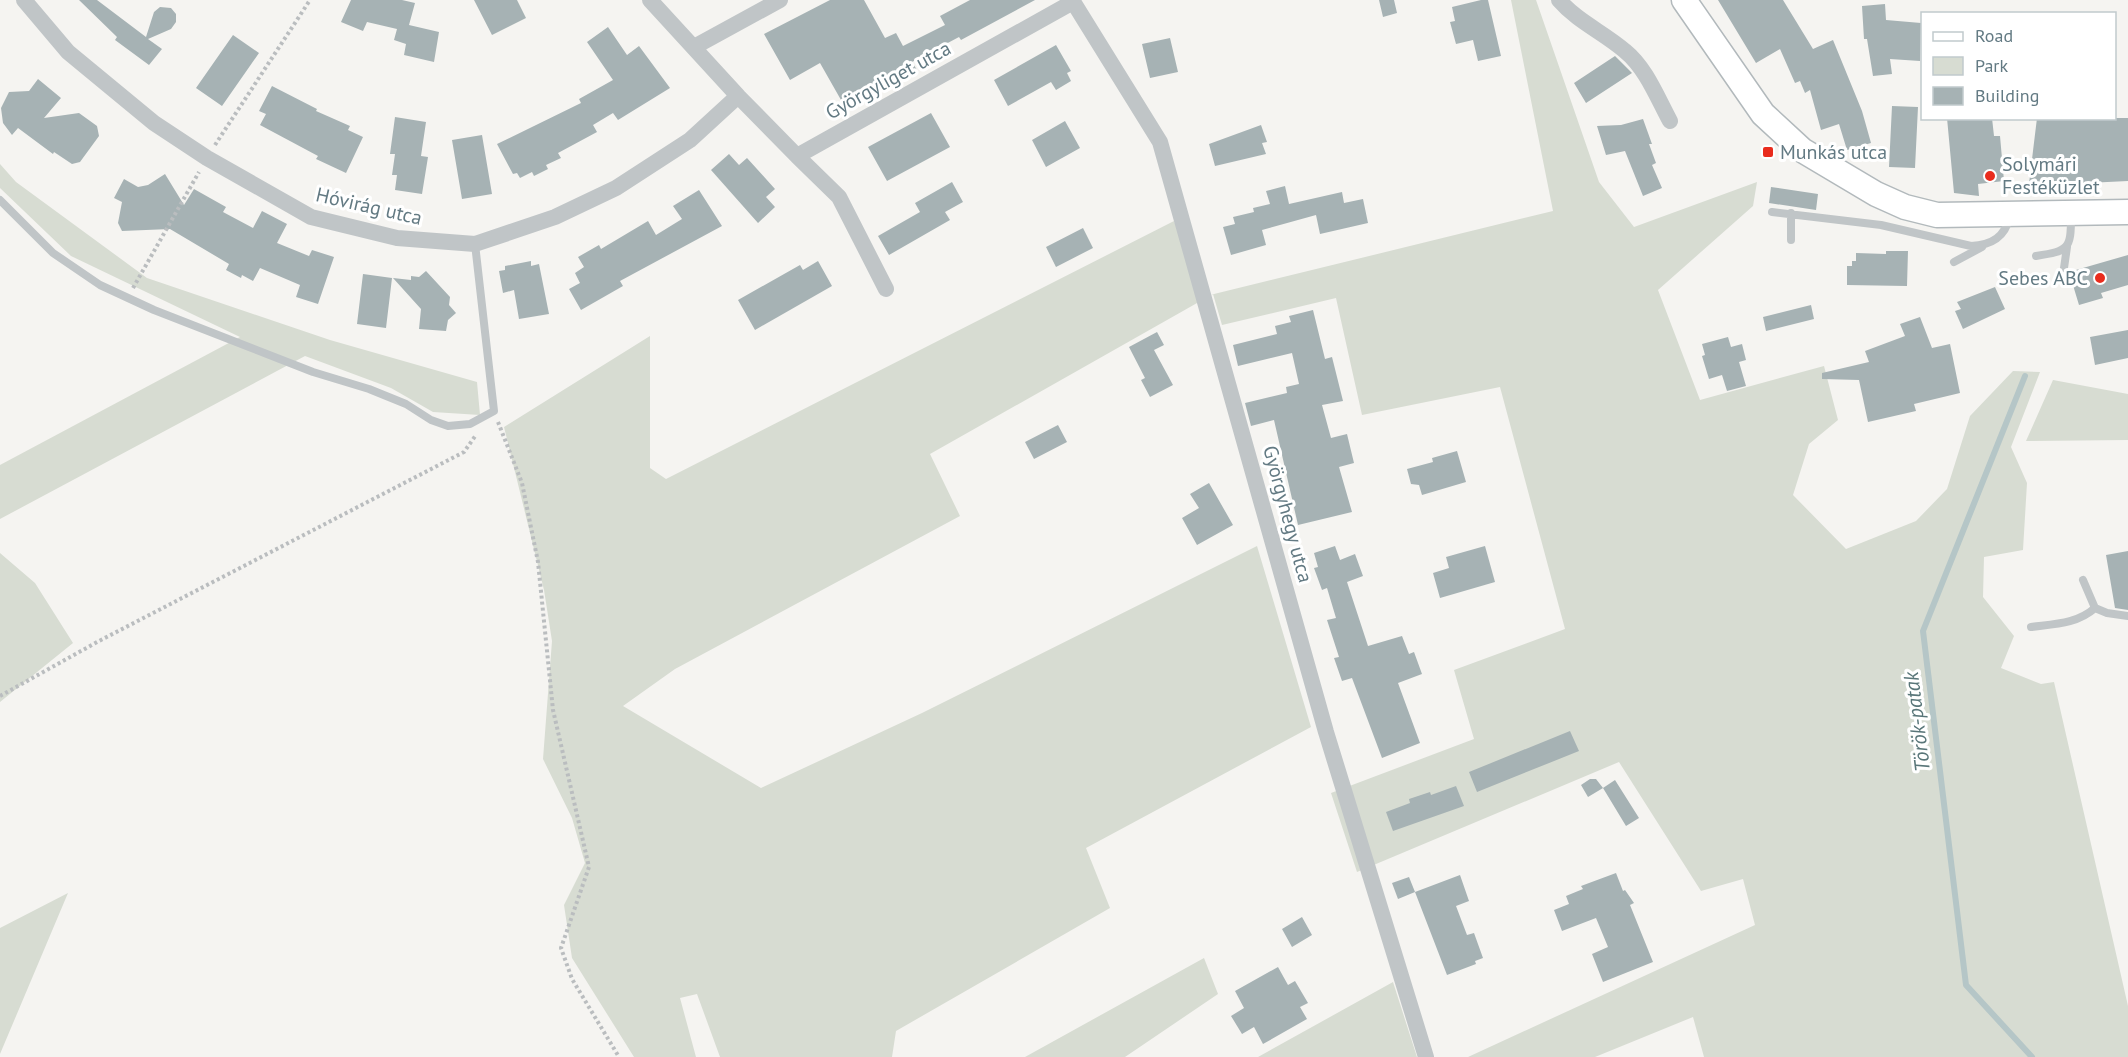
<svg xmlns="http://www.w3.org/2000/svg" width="2128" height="1057" viewBox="0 0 2128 1057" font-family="'PT Sans',sans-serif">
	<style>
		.green { fill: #d7dcd2 }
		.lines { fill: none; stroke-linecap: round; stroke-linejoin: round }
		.stream { stroke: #b5c6c7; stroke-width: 6 }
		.building { fill: #a6b2b4 }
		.secondary-casing { stroke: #b2b9bc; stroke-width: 27 }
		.path { stroke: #babdbf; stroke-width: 4; stroke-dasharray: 3 3; stroke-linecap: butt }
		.lane { stroke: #c0c5c7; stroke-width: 8 }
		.street { stroke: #c0c5c7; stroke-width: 16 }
		.secondary { stroke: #fff; stroke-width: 24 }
		.poi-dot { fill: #e92c1d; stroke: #fff; stroke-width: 2 }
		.labels { text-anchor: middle; stroke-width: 6; stroke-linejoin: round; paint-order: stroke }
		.street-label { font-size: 20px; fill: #637a83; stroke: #fff }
		.poi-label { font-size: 20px; fill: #637a83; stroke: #fff; text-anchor: start }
		.water-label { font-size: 21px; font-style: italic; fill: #597679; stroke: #fff }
	</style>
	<rect width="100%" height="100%" fill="#f5f4f1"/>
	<path class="green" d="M 1511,0 L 1536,0 L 1599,182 L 1634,227 L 1757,182 L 1753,206 L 1658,290 L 1700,400 L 1824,366 L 1838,420 L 1809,444 L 1793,495 L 1846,549 L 1916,521 L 1947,489 L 1970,416 L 2013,371 L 2040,372 L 2011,447 L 2027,483 L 2023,550 L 1984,557 L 1983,597 L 2014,636 L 2001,668 L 2041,684 L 2054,682 L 2128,1006 L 2128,1057 L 1704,1057 L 1693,1017 L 1595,1057 L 1468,1057 L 1755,925 L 1743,879 L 1701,891 L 1619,762 L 1357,872 L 1331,793 L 1474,739 L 1454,670 L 1565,629 L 1500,387 L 1362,415 L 1336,298 L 1222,325 L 1213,294 L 930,454 L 960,516 L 675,669 L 623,706 L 761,788 L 922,713 L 1257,546 L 1311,727 L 1086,848 L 1110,908 L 896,1031 L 892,1057 L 720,1057 L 697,994 L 680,998 L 696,1057 L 634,1057 L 572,958 L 564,905 L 585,863 L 572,818 L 543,759 L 552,641 L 544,590 L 504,427 L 650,336 L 650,468 L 666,479 L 1174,221 L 1199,281 L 1202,299 L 1214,294 L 1553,211 Z
		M 0,164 L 16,182 L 147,278 L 330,340 L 477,382 L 480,415 L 433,412 L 391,388 L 305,356 L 0,519 L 0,465 L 240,337 L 71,256 L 0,188 Z
		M 2053,380 L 2128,394 L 2128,440 L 2026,441 Z
		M 0,553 L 35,583 L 73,643 L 0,702 Z
		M 68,893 L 0,1054 L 0,928 Z
		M 1204,958 L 1218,994 L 1125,1057 L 1025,1057 Z
		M 1393,982 L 1417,1057 L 1258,1057 Z"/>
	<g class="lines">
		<path class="stream" d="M 2025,376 L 1923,631 L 1966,985 L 2032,1057"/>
	</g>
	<path class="building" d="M 79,0 L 97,0 L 146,37 L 154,12 L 160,7 L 171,8 L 176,14 L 176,22 L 171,29 L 148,39 L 162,49 L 149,65 L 115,40 L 117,37 Z
		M 351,0 L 402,0 L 415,3 L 409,25 L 439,32 L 434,62 L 404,55 L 406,44 L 394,40 L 397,29 L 367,22 L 363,31 L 341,22 Z
		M 474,0 L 517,0 L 526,18 L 492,35 Z
		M 830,0 L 864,0 L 885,38 L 896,33 L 903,46 L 945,25 L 940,16 L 970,0 L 1035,0 L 961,40 L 959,37 L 912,62 L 917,70 L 845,107 L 820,63 L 790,80 L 764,34 Z
		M 1379,0 L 1394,0 L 1397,13 L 1383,17 Z
		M 1481,0 L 1488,0 L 1501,56 L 1478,61 L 1473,40 L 1456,44 L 1450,22 L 1455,21 L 1452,7 Z
		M 1718,0 L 1783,0 L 1813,49 L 1833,40 L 1862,111 L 1871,143 L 1847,150 L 1839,124 L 1821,130 L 1810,90 L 1805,93 L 1800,81 L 1795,83 L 1780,49 L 1756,63 Z
		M 1885,4 L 1886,20 L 1921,23 L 1920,61 L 1890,59 L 1892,74 L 1873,76 L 1867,39 L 1864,39 L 1862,6 Z
		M 608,27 L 627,55 L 639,46 L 670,88 L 618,120 L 613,113 L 593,125 L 597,132 L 558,153 L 561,158 L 546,165 L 548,169 L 534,176 L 532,172 L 520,178 L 517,173 L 513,174 L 497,144 L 581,103 L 579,99 L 613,80 L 587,42 Z
		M 233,35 L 259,53 L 222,106 L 196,88 Z
		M 1170,38 L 1178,72 L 1150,78 L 1142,44 Z
		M 1056,45 L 1071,71 L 1067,73 L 1071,81 L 1056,90 L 1051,82 L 1008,106 L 994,80 Z
		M 1615,56 L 1632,73 L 1586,103 L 1574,83 Z
		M 38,79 L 61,98 L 44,118 L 79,113 L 97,126 L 99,136 L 80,162 L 72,164 L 54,152 L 53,154 L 18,128 L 12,135 L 3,123 L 1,108 L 9,92 L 29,91 Z
		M 272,86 L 317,109 L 316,111 L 350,126 L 348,130 L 363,137 L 346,173 L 316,159 L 318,156 L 260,125 L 266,114 L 259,111 Z
		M 1892,106 L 1918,107 L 1915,168 L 1889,167 Z
		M 931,113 L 950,147 L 887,181 L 868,147 Z
		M 395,117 L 426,122 L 421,156 L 428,157 L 422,194 L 395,190 L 397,175 L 392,175 L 395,154 L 390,154 Z
		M 1947,118 L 1992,118 L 1994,136 L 2000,136 L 2004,181 L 1978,184 L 1979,196 L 1954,193 Z
		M 2037,118 L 2128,118 L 2128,181 L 2046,185 L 2045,194 L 2028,192 Z
		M 1643,119 L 1652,144 L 1649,144 L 1656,163 L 1652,165 L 1662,188 L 1643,196 L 1625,151 L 1606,155 L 1597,126 L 1621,125 Z
		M 1065,121 L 1080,148 L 1046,167 L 1032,140 Z
		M 1261,125 L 1267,142 L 1262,143 L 1266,154 L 1215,166 L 1209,144 Z
		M 482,135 L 492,194 L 462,199 L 452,140 Z
		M 729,154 L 739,165 L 747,158 L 775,189 L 766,197 L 775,207 L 758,223 L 711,170 Z
		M 165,174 L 184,205 L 194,189 L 226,207 L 223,212 L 253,228 L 262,211 L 287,224 L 277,243 L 309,256 L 312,250 L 334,257 L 318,304 L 296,297 L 300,285 L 260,268 L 253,281 L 242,275 L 241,278 L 226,270 L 229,264 L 170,229 L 122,231 L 118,223 L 122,202 L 114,198 L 124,179 L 138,187 L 148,185 Z
		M 952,182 L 963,202 L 945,212 L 950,220 L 889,255 L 878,236 L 920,212 L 915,203 Z
		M 1285,186 L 1289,204 L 1342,192 L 1344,203 L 1363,199 L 1368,223 L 1320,234 L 1316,215 L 1262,230 L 1266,245 L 1231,255 L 1223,227 L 1235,224 L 1233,217 L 1254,212 L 1253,208 L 1270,204 L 1266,191 Z
		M 1771,187 L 1818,194 L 1816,210 L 1769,203 Z
		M 699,190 L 722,226 L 620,281 L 623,286 L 581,310 L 569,289 L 580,283 L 575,273 L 584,267 L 578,257 L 599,245 L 601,249 L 648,221 L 656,235 L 682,219 L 673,206 Z
		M 1083,228 L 1093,248 L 1056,267 L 1046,247 Z
		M 1886,251 L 1908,251 L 1907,286 L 1847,285 L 1847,266 L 1852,266 L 1852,261 L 1856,261 L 1856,253 L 1886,254 Z
		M 2128,255 L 2128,285 L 2101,293 L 2103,298 L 2079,305 L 2069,272 Z
		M 531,261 L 531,266 L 539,264 L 549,314 L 519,319 L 514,290 L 503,293 L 499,271 L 505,270 L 505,266 Z
		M 818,261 L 832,286 L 755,330 L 738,300 L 800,265 L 803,270 Z
		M 426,271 L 450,297 L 449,305 L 456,313 L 448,320 L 446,331 L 419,329 L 421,309 L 393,278 L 411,280 L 411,276 L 419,277 Z
		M 363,274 L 392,278 L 386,328 L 357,324 Z
		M 1995,287 L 2005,309 L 1963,329 L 1955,311 L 1961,309 L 1957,302 Z
		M 1811,305 L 1814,319 L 1766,331 L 1763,317 Z
		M 1313,310 L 1325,359 L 1332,357 L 1343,401 L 1322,405 L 1331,438 L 1347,434 L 1354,463 L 1339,467 L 1352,512 L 1298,525 L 1274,420 L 1251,426 L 1245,403 L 1287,393 L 1286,387 L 1299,384 L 1292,353 L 1238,366 L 1233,345 L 1277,334 L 1275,326 L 1291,322 L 1289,316 Z
		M 1920,317 L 1932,348 L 1950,344 L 1960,393 L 1914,404 L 1916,411 L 1868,422 L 1859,380 L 1822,379 L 1822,373 L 1869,362 L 1865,351 L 1905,336 L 1900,324 Z
		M 2128,330 L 2128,358 L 2095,365 L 2090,337 Z
		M 1157,332 L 1164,345 L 1154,350 L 1173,385 L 1150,397 L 1141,380 L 1145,378 L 1129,347 Z
		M 1728,337 L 1731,347 L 1742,344 L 1746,360 L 1739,362 L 1746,386 L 1727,391 L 1722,375 L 1709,379 L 1702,356 L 1705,355 L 1702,344 Z
		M 1058,425 L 1067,442 L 1034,459 L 1025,442 Z
		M 1457,451 L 1466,482 L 1422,495 L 1419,485 L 1411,484 L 1407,469 L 1433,462 L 1432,458 Z
		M 1209,483 L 1233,525 L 1197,545 L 1182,518 L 1199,508 L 1190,494 Z
		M 1335,546 L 1340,560 L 1355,554 L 1363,576 L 1347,582 L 1368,646 L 1402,636 L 1409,654 L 1414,652 L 1422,674 L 1398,683 L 1420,743 L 1382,758 L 1352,678 L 1342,681 L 1334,658 L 1339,657 L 1327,620 L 1336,618 L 1327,588 L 1322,590 L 1314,568 L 1318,567 L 1314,553 Z
		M 1485,546 L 1495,582 L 1440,598 L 1433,573 L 1449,568 L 1446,557 Z
		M 2128,551 L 2128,610 L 2115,608 L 2106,555 Z
		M 1570,731 L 1579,751 L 1477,792 L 1469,772 Z
		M 1590,779 L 1596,779 L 1603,788 L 1588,797 L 1581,785 Z
		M 1615,780 L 1639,818 L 1626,826 L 1603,788 Z
		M 1456,786 L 1464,806 L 1393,831 L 1386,812 L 1410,803 L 1409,799 L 1430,792 L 1431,795 Z
		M 1616,873 L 1623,891 L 1625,890 L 1634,903 L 1630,905 L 1653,962 L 1603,982 L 1592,954 L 1608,947 L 1596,918 L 1562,931 L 1554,910 L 1569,904 L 1566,896 L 1583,889 L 1581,886 Z
		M 1460,875 L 1469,901 L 1456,906 L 1467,935 L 1474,933 L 1483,958 L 1475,961 L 1476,964 L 1447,975 L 1415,892 Z
		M 1409,877 L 1415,892 L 1398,899 L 1392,883 Z
		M 1302,917 L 1312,935 L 1292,947 L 1282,929 Z
		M 1278,967 L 1288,985 L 1295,981 L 1308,1003 L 1300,1007 L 1307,1019 L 1263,1044 L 1254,1027 L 1242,1034 L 1231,1016 L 1244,1008 L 1235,991 Z"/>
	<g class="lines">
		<defs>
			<path id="secondary" d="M 1684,0 L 1763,114 L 1802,150 L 1876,194 L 1905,207 L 1937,215 L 2128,212"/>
		</defs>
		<use href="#secondary" class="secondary-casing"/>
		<path class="path" d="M 215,145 L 310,0
			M 133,288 L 199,172
			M 498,422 L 522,483 L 538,562 L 553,710 L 589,867 L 561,948 L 572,979 L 619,1057
			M 0,696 L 99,641 L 464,452 L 476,435"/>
		<path class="lane" d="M 0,200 L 53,253 L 100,285 L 154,310 L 313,372 L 369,389 L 406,404 L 431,420 L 448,426 L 470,424 L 494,411 L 475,244
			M 1772,212 L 1881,225 L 1971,246 C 1992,245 2005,237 2010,216
			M 1791,213 L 1791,240
			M 2036,256 C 2069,251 2071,249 2071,216
			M 1954,262 L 1982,247
			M 2064,268 L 2067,247
			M 2083,580 L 2095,608 L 2107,613 L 2128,616
			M 2031,627 C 2054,624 2077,624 2095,608"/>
		<path class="street" d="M 24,0 L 68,52 L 154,123 L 207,158 L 311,217 L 397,238 L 475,244 L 555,217 L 616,188 L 690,140 L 738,96
			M 650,0 L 738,96 L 797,156 L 1073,2
			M 1072,0 L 1160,142 L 1326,732 L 1426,1057
			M 1559,0 C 1578,22 1603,32 1625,51 C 1646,68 1657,97 1670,121
			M 694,47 L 780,0
			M 797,156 L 839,197 L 886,289"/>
		<use href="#secondary" class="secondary"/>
	</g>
	<g class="poi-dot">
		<rect x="1762" y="146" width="12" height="12" rx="3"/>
		<circle cx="1990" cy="176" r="6"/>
		<circle cx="2100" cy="278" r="6"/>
	</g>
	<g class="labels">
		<g class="street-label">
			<text transform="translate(888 80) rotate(-29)" y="7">Györgyliget utca</text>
			<text transform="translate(369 206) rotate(13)" y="7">Hóvirág utca</text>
			<text transform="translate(1288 514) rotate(75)" y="7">Györgyhegy utca</text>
		</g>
		<g class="poi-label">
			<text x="1780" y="159">Munkás utca</text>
			<text x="2002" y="171">Solymári<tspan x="2002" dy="23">Festéküzlet</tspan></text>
			<text x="2088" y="285" text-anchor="end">Sebes ABC</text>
		</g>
		<g class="water-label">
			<text transform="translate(1917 722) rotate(-97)" y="7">Török-patak</text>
		</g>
	</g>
	<rect x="1921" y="12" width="195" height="108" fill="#ffffff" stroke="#c1cacd" stroke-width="1.5"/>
	<rect x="1933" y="32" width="30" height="9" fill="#ffffff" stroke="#c1cacd" stroke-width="1.5"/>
	<text x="1975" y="42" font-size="18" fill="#637a83">Road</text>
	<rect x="1933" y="57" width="30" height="18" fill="#d7dcd2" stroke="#c1cacd" stroke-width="1.5"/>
	<text x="1975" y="72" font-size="18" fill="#637a83">Park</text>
	<rect x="1933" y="87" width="30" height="18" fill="#a6b2b4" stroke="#c1cacd" stroke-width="1.5"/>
	<text x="1975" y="102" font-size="18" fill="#637a83">Building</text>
</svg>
